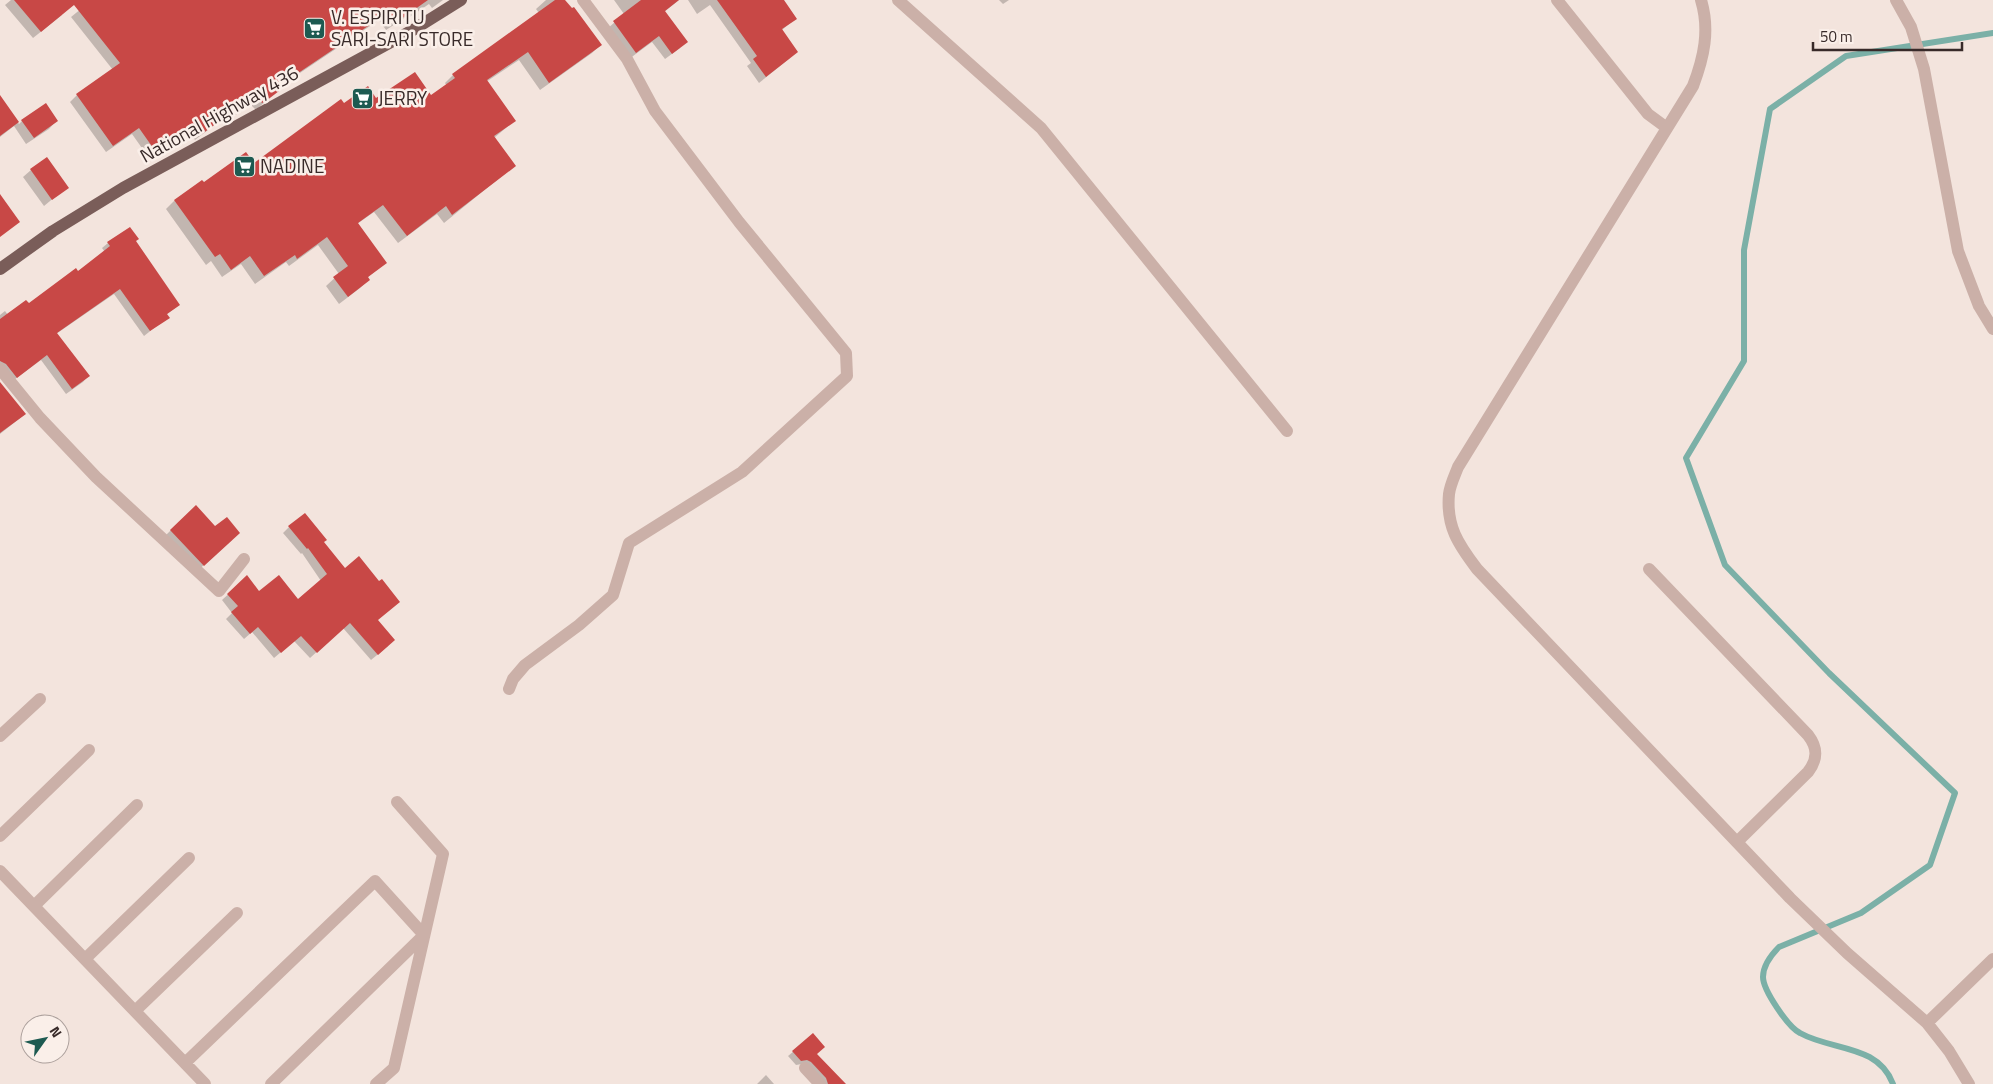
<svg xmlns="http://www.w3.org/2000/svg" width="1993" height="1084" viewBox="0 0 1993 1084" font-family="'Titillium Web',sans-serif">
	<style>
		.shadow { fill: #0003 }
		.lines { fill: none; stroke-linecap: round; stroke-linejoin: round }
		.stream { stroke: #7bb0a7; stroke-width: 6 }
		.building { fill: #c84846 }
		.street { stroke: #cbb0a8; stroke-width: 12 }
		.primary { stroke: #7a5d59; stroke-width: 12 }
		.labels { text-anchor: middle; stroke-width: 5; stroke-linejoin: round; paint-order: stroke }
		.poi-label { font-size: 19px; fill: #382a29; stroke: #faefe9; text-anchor: start }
		.street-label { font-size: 19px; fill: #382a29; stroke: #faefe9 }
	</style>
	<rect width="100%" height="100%" fill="#f3e4dd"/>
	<path class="shadow" d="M 11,0 L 63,0 L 62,15 L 33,38 L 5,5 Z
		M 92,0 L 443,0 L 432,8 L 429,4 L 407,19 L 406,17 L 386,30 L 379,20 L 276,89 L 277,91 L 258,108 L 255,109 L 251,105 L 223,123 L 221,120 L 195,140 L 188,130 L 149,158 L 132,134 L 106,152 L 70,102 L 77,95 L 113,70 L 71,17 Z
		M 546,0 L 564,0 L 600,45 L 592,53 L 540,90 L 519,60 L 486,82 L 514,121 L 494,138 L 514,166 L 444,223 L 437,214 L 398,243 L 374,212 L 357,224 L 385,263 L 367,278 L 368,280 L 360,288 L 339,304 L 326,286 L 339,274 L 318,245 L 289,266 L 286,262 L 255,284 L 241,264 L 222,277 L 211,261 L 206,265 L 166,209 L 174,201 L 203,184 L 253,165 L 344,105 L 376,100 L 431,97 L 447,86 L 445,83 L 453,75 L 539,13 L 536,9 Z
		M 614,0 L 679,0 L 664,12 L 680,48 L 665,59 L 652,42 L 629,59 L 607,29 L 624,14 Z
		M 688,0 L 783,0 L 796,18 L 782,30 L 790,58 L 759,83 L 747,66 L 751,63 L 710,5 L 697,14 Z
		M 999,0 L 1009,0 L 1003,4 Z
		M 0,97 L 19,124 L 22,121 L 56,121 L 49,129 L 26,144 L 14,126 L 0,137 Z
		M 31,170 L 67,187 L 44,206 L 23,177 Z
		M 135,242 L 179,305 L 166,315 L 168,317 L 144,336 L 114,294 L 56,334 L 88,376 L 83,382 L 66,394 L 41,360 L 11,382 L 0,369 L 0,315 L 5,311 L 8,315 L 28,305 L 78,272 L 105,252 L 102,248 L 108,243 Z
		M 0,384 L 25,414 L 0,434 Z
		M 289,527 L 322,543 L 377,621 L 388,646 L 371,660 L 343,628 L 310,658 L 294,641 L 274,658 L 252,632 L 244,639 L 226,619 L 232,613 L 222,600 L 247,577 L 259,592 L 297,600 L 321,581 L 302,553 L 301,554 L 283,533 Z
		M 215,528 L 232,540 L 196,572 L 164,537 L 171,530 Z
		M 813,1035 L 816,1055 L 843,1084 L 823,1084 L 802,1064 L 796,1065 L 788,1056 Z
		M 766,1075 L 774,1084 L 757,1084 Z"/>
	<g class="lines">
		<path class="stream" d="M 1893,1084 C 1878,1044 1832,1051 1800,1033 C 1788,1027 1763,990 1763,977 C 1763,966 1772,954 1779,947 L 1861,913 L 1930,865 L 1955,793 L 1829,673 L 1725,565 L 1686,458 L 1744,361 L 1744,250 L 1770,109 L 1846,56 L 1993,33"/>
	</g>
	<path class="building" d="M 14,0 L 428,0 L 394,24 L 386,14 L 276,88 L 279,91 L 266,101 L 262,103 L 259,98 L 231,117 L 229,114 L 202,134 L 195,124 L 156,152 L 139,128 L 113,146 L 76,94 L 120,63 L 74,5 L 41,32 Z
		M 555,0 L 565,0 L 572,8 L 574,7 L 602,45 L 549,83 L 528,52 L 487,80 L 516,121 L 494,136 L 516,166 L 452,215 L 446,206 L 407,236 L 383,205 L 358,223 L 387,263 L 368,277 L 370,280 L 348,297 L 333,277 L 348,266 L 327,237 L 297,259 L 295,255 L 264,276 L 250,256 L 231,270 L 220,254 L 215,257 L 174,200 L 202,180 L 204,182 L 246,152 L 254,163 L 341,99 L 344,103 L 368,86 L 376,98 L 415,72 L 431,95 L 455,78 L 452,74 Z
		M 641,0 L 679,0 L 665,11 L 688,42 L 672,54 L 659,36 L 636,53 L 613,21 Z
		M 717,0 L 784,0 L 797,19 L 782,29 L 798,52 L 766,77 L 753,59 L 757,56 Z
		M 0,95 L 19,122 L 0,136 Z
		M 46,103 L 58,121 L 34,138 L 21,120 Z
		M 47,157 L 69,188 L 52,200 L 30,169 Z
		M 0,194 L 20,222 L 0,237 Z
		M 130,227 L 139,239 L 136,241 L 180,305 L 167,314 L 170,318 L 150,331 L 120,289 L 57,333 L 90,376 L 72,389 L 47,355 L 17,378 L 6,364 L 0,361 L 0,319 L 26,300 L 29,303 L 76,268 L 78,271 L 110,246 L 107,242 Z
		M 0,382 L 26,414 L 0,433 Z
		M 196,505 L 215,526 L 227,517 L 240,533 L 204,566 L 170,530 Z
		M 305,513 L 327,540 L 324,542 L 345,568 L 359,556 L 379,581 L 382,579 L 400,602 L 378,620 L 395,640 L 378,655 L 350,623 L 317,653 L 301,636 L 281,653 L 258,627 L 250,634 L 231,612 L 238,606 L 227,594 L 247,575 L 259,591 L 279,575 L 298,599 L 327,574 L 308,548 L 307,549 L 288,526 Z
		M 813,1033 L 825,1047 L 817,1054 L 846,1084 L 828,1084 L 826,1078 L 811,1062 L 807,1060 L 801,1061 L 792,1051 Z"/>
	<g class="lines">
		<path class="street" d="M 898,0 L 1041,128 L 1287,431
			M 1557,0 L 1648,114 L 1667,128
			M 1701,0 C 1710,30 1704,57 1693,86 L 1458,467 C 1455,475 1450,485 1449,494 C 1446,526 1458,544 1477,569 L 1790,898 L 1847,953 L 1927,1023 L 1949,1051 L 1969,1084
			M 1896,0 L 1911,27 L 1924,69 L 1958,251 L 1979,306 L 1993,329
			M 0,369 L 40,418 L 96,477 L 219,591 L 244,559
			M 1649,569 L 1808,735 C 1818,748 1818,759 1808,772 L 1738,841
			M 509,689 L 513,679 L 525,665 L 579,625 L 613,595 L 629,543 L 742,472 L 847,376 L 846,353 L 739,222 L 655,111 L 627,59 L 583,0
			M 0,736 L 40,699
			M 0,836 L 89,750
			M 0,871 L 205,1084
			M 34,906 L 137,805
			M 85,959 L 189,858
			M 135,1011 L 237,913
			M 1927,1023 L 1993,959
			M 185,1063 L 375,881 L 424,935 L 271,1084
			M 805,1068 L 820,1084
			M 376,1084 L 394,1068 L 443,854 L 397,802"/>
		<path class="primary" d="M 0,269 L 53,231 L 123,188 L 413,30 L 461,0"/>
	</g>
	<defs>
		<symbol id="supermarket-square" viewBox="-11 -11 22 22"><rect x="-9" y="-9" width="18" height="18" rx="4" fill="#1d5a51" stroke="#faefe9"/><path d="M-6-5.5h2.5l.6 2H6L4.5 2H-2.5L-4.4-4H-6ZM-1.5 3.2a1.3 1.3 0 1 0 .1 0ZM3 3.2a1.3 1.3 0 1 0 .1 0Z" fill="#fff"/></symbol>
	</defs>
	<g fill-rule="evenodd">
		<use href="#supermarket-square" x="302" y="16" width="25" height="25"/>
		<use href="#supermarket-square" x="350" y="86" width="25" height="25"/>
		<use href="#supermarket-square" x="232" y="154" width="25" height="25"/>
	</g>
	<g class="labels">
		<g class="poi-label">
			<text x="331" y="24">V. ESPIRITU<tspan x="331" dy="22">SARI-SARI STORE</tspan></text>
			<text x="378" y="105">JERRY</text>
			<text x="260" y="173">NADINE</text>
		</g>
		<g class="street-label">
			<text transform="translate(219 114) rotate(-29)" y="7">National Highway 436</text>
		</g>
	</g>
	<g transform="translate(45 1039) rotate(57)"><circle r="24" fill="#faefe9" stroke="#aca09c"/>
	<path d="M0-4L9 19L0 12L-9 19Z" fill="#1d5a51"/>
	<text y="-8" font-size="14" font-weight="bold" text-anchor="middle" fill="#382a29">N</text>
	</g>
	<path d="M1813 42v8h149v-8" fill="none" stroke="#382a29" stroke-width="2.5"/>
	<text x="1820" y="42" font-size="15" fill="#382a29" stroke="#faefe9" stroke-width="4" paint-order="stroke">50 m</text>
</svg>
